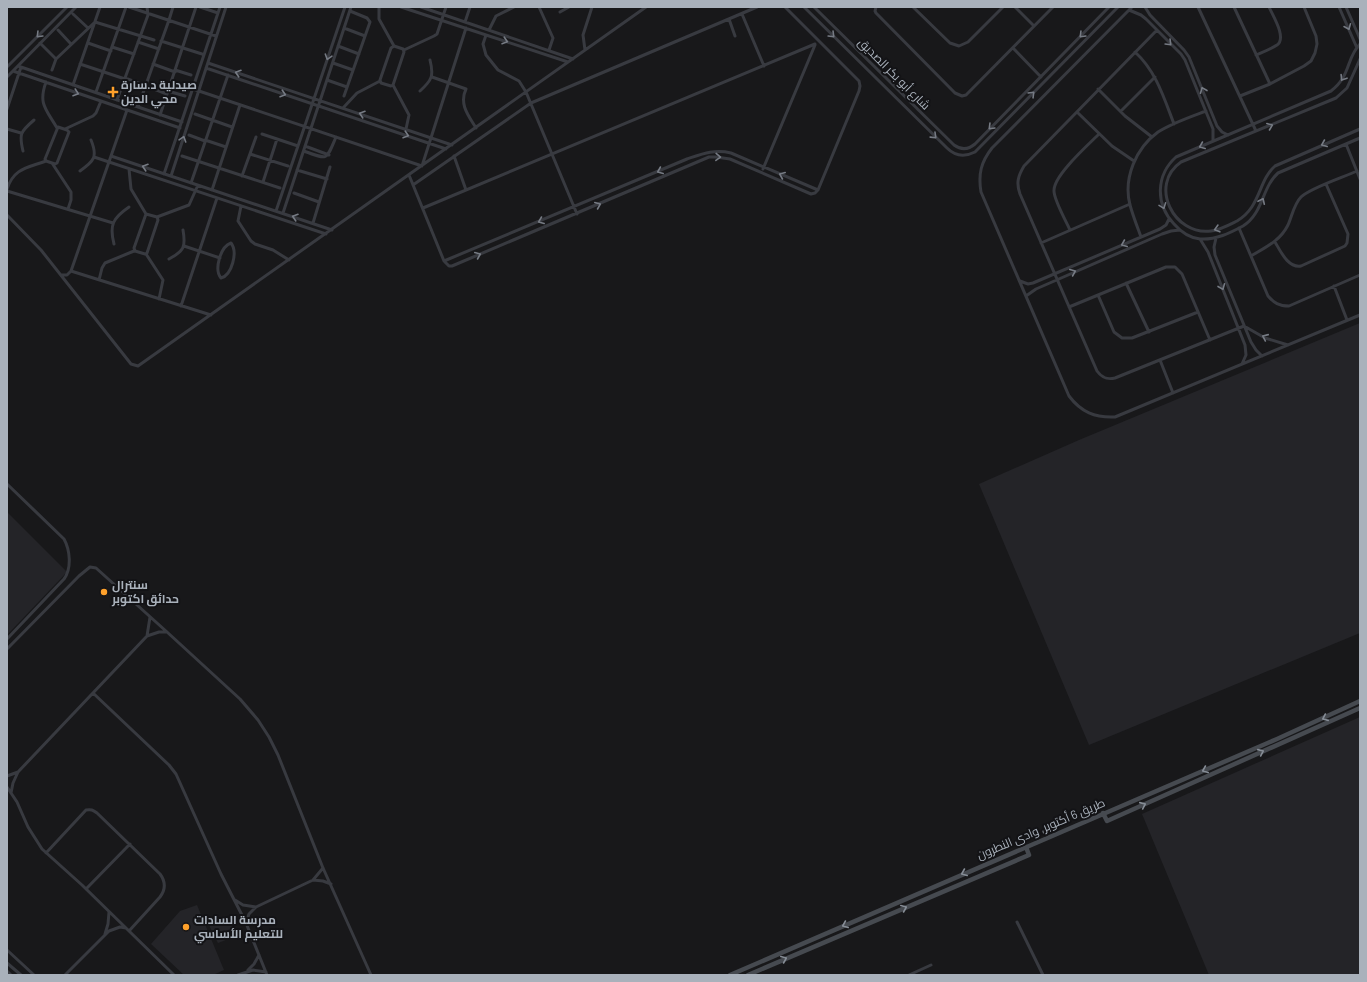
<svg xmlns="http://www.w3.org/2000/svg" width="1367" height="982" viewBox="0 0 1367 982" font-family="Barlow,Cairo,sans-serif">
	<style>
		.built { fill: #242428 }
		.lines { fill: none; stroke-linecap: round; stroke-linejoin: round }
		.street { stroke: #383a40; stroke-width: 3 }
		.secondary { stroke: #464a50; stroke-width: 4.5 }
		.oneway { stroke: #767b84 }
		.oneway2 { stroke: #868d96 }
		.poi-dot { fill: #ffa12b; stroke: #131316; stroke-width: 1.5 }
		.labels { text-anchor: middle; stroke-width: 4; stroke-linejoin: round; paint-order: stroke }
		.street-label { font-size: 12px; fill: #a9b1bb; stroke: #131316 }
		.poi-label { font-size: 12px; font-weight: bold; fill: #a9b1bb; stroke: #131316; text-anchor: start }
	</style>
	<rect width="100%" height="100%" fill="#18181a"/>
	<path class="built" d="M 1360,323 L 1360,633 L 1089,745 L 979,484 L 1079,440 Z
		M 7,512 L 67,572 L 7,635 Z
		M 1360,717 L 1360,975 L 1209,975 L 1142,814 Z
		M 197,905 L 224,970 L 213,975 L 184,975 L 151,944 L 180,911 Z
		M 229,916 L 236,936 L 218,943 L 209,925 Z"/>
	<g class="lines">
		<path class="street" d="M 129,7 L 216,36
			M 200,7 L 218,13
			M 379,7 L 379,19 L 394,46
			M 401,7 L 568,62
			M 421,7 L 573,59
			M 539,7 L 553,38 L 549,50
			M 804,7 L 947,148 C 955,156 965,157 975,152 L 1118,7
			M 814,7 L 954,145 C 961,150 968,150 975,144 L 1109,7
			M 876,7 L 875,11 L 876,13 L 955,93 L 962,96 L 966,95 L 1053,7
			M 913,7 L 950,43 L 959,46 L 968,42 L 1003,7
			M 1015,7 L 1034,26
			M 1132,7 L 992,148 C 981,162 978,174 981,192 L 1069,396 C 1081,412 1095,418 1115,417 L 1360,315
			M 1145,7 L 1150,15 L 1184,50 L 1189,57 L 1217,126 L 1222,132 L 1228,135
			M 1198,7 L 1256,131
			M 1234,7 L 1270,84
			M 1339,7 L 1357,48
			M 1346,7 L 1360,39
			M 1129,10 L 1141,15 L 1146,19 L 1181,54 L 1185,60 L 1213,129 L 1213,141
			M 560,12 L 569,7
			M 73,14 L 88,28
			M 742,14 L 764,66
			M 729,19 L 735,36
			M 465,22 L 470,7
			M 344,28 L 365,36
			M 58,30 L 71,44
			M 489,30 L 496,16 L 514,7
			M 1157,30 L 1024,166 C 1018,176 1016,183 1020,194 L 1097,371 C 1102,378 1107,380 1115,378 L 1244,326 L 1265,338 L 1288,345
			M 486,35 L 483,44 L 486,55 L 498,70 L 519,81 L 526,92 L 577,214
			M 161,41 L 202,54
			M 138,42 L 159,49
			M 40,43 L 56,59
			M 88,43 L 111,51
			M 1360,44 C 1346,58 1351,76 1331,91 L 1176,157 C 1156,175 1155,204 1174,224 C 1181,232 1190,238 1200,239 C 1216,240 1230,233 1243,226 C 1263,214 1262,187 1278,173 L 1360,138
			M 338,46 L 359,54
			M 394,46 L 403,49 L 404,52 L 393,85 L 391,86 L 381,83 L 380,80 L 391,48 Z
			M 112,47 L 134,54
			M 1013,48 L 1041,77
			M 404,50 L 434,36 L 437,34 L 446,7
			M 585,50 L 583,35 L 592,7
			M 1135,52 C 1156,71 1164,98 1174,124
			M 1256,55 C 1263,52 1271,49 1277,45 C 1287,38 1273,16 1269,7
			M 1360,59 L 1347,88 L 1336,98 L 1181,162 C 1148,185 1174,236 1211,231 C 1220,230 1229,225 1237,221 C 1261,207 1258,181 1275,166 L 1360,129
			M 208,63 L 452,145
			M 333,63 L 353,70
			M 80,64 L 125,79
			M 153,64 L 175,72
			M 18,66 L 182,122
			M 7,67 L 67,7
			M 206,68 L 446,149
			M 52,70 L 56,59 L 95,22 L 154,40
			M 175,70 L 191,75
			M 13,71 L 180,128
			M 7,77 L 76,7
			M 432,77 L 466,89 C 459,104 468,115 476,128
			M 125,78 L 167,94
			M 327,80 L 347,87
			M 46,82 C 38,104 46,109 57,128
			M 73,85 L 100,7
			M 393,85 L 409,115 L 406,129
			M 193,89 L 422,166 L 466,28
			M 1098,89 L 1125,116 L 1152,137
			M 168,91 L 185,96
			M 420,91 C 432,80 434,76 430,60
			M 96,92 L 126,7
			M 344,96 L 370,22 L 367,18 L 350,11
			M 1240,96 L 1270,84 L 1304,66 L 1311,61 L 1315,53 L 1317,44 L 1316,36 L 1304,7
			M 117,100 L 148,15 L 147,7
			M 531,103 L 757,7
			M 138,107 L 169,20 L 173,7
			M 343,108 L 357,93 L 380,81
			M 7,109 L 21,67
			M 1121,111 L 1155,77
			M 1077,112 L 1112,146 L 1134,161
			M 195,114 L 232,127
			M 160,115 L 196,7
			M 58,127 L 67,130 L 69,132 L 57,163 L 55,164 L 46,161 L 45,159 Z
			M 7,129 L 21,133
			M 65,129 L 93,116 L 96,113 L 101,101
			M 262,134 L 298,146
			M 189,135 L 205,141
			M 205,140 L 226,147
			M 1346,144 L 1360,179
			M 305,146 L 329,155
			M 23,151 C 19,134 20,132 34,120
			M 304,151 C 328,160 326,161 336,137
			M 250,154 L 288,166
			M 111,156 L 332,230
			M 182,156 L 280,188
			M 454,156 L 466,190
			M 94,157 L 326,234
			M 52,163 L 71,192 L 71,200 L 68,209
			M 129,169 L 131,189 L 146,214
			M 763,169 L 815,45
			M 297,170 L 327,179
			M 80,171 C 94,161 98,157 91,140
			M 164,174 L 220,7
			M 409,175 L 444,261 L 449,266 L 452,266 L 709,157 L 716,157 L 730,159 L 811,194 L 815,193 L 818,190 L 859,91 L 860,86 L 859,81 L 785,7
			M 171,176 L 226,7
			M 242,176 L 256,137
			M 263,182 L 277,139
			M 191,183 L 228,75
			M 413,185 L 531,103
			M 7,189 C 14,168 27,168 46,161
			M 212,190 L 240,105
			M 7,191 L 113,223
			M 294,193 L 319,202
			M 241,206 L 238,221 L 251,241 L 255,244 L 273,250 L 289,260
			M 423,208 L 815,44
			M 276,211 L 345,7
			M 283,213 L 351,7
			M 146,214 L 157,217 L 158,220 L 147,253 L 145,254 L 135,251 L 134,248 Z
			M 7,215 L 41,250 L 131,364 L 138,366 L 646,7
			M 157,217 L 189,205 L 198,185
			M 313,223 L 330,167
			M 1239,228 L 1268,296 C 1274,303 1279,306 1289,306 L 1360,275
			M 1070,230 C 1066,221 1054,200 1054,191 C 1053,176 1088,145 1099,134
			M 1141,237 C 1137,226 1133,216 1130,205 C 1123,178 1136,148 1158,132 C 1172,123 1190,117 1206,111
			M 1216,238 L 1214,247 L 1215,255 L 1251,342 L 1256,350 L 1262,356
			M 1200,239 L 1208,252 L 1245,345 L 1246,355 L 1242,364
			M 1275,242 C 1281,252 1288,268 1301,266 L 1345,246 L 1347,243 L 1348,234 L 1326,184
			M 231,243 C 238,252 232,275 221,278 C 214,270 220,247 231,243 Z
			M 1041,243 L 1130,204
			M 114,244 C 109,225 113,218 129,207
			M 184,246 L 220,258
			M 146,254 L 163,280 L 159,299
			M 1251,256 C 1266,247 1280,241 1288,225 C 1292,216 1294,204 1301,197 C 1310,188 1344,177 1357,171
			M 169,259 C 184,251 186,247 183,230
			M 444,261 L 687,159 C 702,154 714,149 731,153 L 818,190
			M 71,271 L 211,315
			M 61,275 L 67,275 L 71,271 L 127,110
			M 99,280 L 102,268 L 105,263 L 134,251
			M 1020,281 L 1028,284 L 1033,283 L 1160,229 L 1166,225 L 1169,219
			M 1126,283 L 1149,332
			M 1334,286 L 1347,320
			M 1098,295 L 1114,332 L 1122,338 L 1132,338 L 1198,312
			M 1026,296 L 1036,289 L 1162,234 L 1171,231 L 1180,230
			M 181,306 L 217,198
			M 1069,307 L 1166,267 L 1175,267 L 1182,274 L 1210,340
			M 1160,360 L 1173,393
			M 7,484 L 64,539 C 70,550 72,568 64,579 L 7,639
			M 147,636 L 150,617
			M 7,649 L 79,576 L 90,567 L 96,568 L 167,632 L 240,699 L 258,720 L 269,737 L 278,755 L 323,868 L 371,975
			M 93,693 L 169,765 L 176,774 L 221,874 L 246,923 L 267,975
			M 7,776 L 18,772
			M 7,787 L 17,802 L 28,827 L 42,849 L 82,885 L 174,975
			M 11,793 L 13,783 L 18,772 L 147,636 L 159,632 L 167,632
			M 46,853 L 86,810 C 91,809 93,810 97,813 L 160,874 C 166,882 166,889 160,897 L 129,931
			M 313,880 L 323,881 L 331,884
			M 86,889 L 130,844
			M 235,900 L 243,905 L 256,907
			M 246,922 L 249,914 L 256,907 L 313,880 L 323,868
			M 1017,922 L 1043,975
			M 105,934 L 108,924 L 109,912
			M 7,950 L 34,975
			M 7,963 L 21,975
			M 248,970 L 254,964 L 259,955
			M 7,971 L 11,975
			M 65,975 L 109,931 L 120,927 L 126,928
			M 238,975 L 253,970 L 266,972
			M 909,975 L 931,965"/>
		<path class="secondary" d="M 1103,813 L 1107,821 L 1360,708
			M 730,975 L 1277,739 L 1360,701
			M 748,975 L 1029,855 L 1026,847"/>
	</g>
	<defs><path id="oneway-chevron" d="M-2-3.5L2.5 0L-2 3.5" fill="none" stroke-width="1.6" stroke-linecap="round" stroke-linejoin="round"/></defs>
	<g class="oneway">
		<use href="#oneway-chevron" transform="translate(1348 27) rotate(67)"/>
		<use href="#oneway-chevron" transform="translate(39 35) rotate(135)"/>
		<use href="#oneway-chevron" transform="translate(832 35) rotate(45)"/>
		<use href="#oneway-chevron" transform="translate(1082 35) rotate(135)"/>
		<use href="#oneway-chevron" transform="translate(505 41) rotate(18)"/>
		<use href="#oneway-chevron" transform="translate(1169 43) rotate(45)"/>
		<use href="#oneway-chevron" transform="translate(328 57) rotate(108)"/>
		<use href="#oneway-chevron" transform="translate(238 73) rotate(-162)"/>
		<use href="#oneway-chevron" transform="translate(1343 78) rotate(122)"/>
		<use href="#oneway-chevron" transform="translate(1203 90) rotate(-112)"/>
		<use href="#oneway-chevron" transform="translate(76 93) rotate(19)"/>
		<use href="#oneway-chevron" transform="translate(283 94) rotate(18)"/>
		<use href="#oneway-chevron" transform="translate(1032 94) rotate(-45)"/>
		<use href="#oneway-chevron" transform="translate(362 114) rotate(-162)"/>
		<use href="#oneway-chevron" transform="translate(1270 126) rotate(-22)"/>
		<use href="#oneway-chevron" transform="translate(991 127) rotate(135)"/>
		<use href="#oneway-chevron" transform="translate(406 135) rotate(18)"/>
		<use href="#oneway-chevron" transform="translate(934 136) rotate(44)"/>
		<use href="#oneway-chevron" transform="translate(183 139) rotate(-72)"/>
		<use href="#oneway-chevron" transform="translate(1324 144) rotate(157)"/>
		<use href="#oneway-chevron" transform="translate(1202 146) rotate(157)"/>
		<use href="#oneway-chevron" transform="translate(718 157) rotate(2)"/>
		<use href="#oneway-chevron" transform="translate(145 167) rotate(-162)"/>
		<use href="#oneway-chevron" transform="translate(660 171) rotate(157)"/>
		<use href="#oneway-chevron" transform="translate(782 175) rotate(-157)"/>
		<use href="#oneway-chevron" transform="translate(1262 201) rotate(-65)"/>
		<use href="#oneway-chevron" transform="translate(598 205) rotate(-23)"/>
		<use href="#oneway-chevron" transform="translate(1163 206) rotate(69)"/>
		<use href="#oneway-chevron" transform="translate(295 217) rotate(-162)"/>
		<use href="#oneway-chevron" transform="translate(541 221) rotate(158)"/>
		<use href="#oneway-chevron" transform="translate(1217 229) rotate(164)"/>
		<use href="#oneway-chevron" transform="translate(1124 244) rotate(157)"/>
		<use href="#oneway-chevron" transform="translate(478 255) rotate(-23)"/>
		<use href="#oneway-chevron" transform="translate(1073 272) rotate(-23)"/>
		<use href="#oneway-chevron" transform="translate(1222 287) rotate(68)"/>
		<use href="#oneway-chevron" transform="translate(1265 337) rotate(-156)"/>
	</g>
	<g class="oneway2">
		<use href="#oneway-chevron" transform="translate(1325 718) rotate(156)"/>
		<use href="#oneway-chevron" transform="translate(1261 752) rotate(-24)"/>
		<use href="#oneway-chevron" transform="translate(1205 770) rotate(157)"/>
		<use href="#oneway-chevron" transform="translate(1143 805) rotate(-24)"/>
		<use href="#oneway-chevron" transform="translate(964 873) rotate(157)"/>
		<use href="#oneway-chevron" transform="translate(904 908) rotate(-23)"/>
		<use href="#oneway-chevron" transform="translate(845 925) rotate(157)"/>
		<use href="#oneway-chevron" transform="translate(784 959) rotate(-23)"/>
	</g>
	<g class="poi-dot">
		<path d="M111 86h4v4h4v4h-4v4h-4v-4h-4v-4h4z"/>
		<circle cx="104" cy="592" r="4"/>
		<circle cx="186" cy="927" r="4"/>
	</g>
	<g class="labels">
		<g class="street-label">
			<text transform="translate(894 74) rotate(45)" y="4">شارع أبو بكر الصديق</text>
			<text transform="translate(1041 829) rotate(-23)" y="4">طريق 6 أكتوبر, وادى النطرون</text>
		</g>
		<g class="poi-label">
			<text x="121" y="89">صيدلية د.سارة<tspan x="121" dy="14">محي الدين</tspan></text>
			<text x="112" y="589">سنترال<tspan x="112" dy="14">حدائق اكتوبر</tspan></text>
			<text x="194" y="924">مدرسة السادات<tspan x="194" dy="14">للتعليم الأساسي</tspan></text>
		</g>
	</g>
	<rect width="1367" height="982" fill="none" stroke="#a9b1bb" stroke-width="16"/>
</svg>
